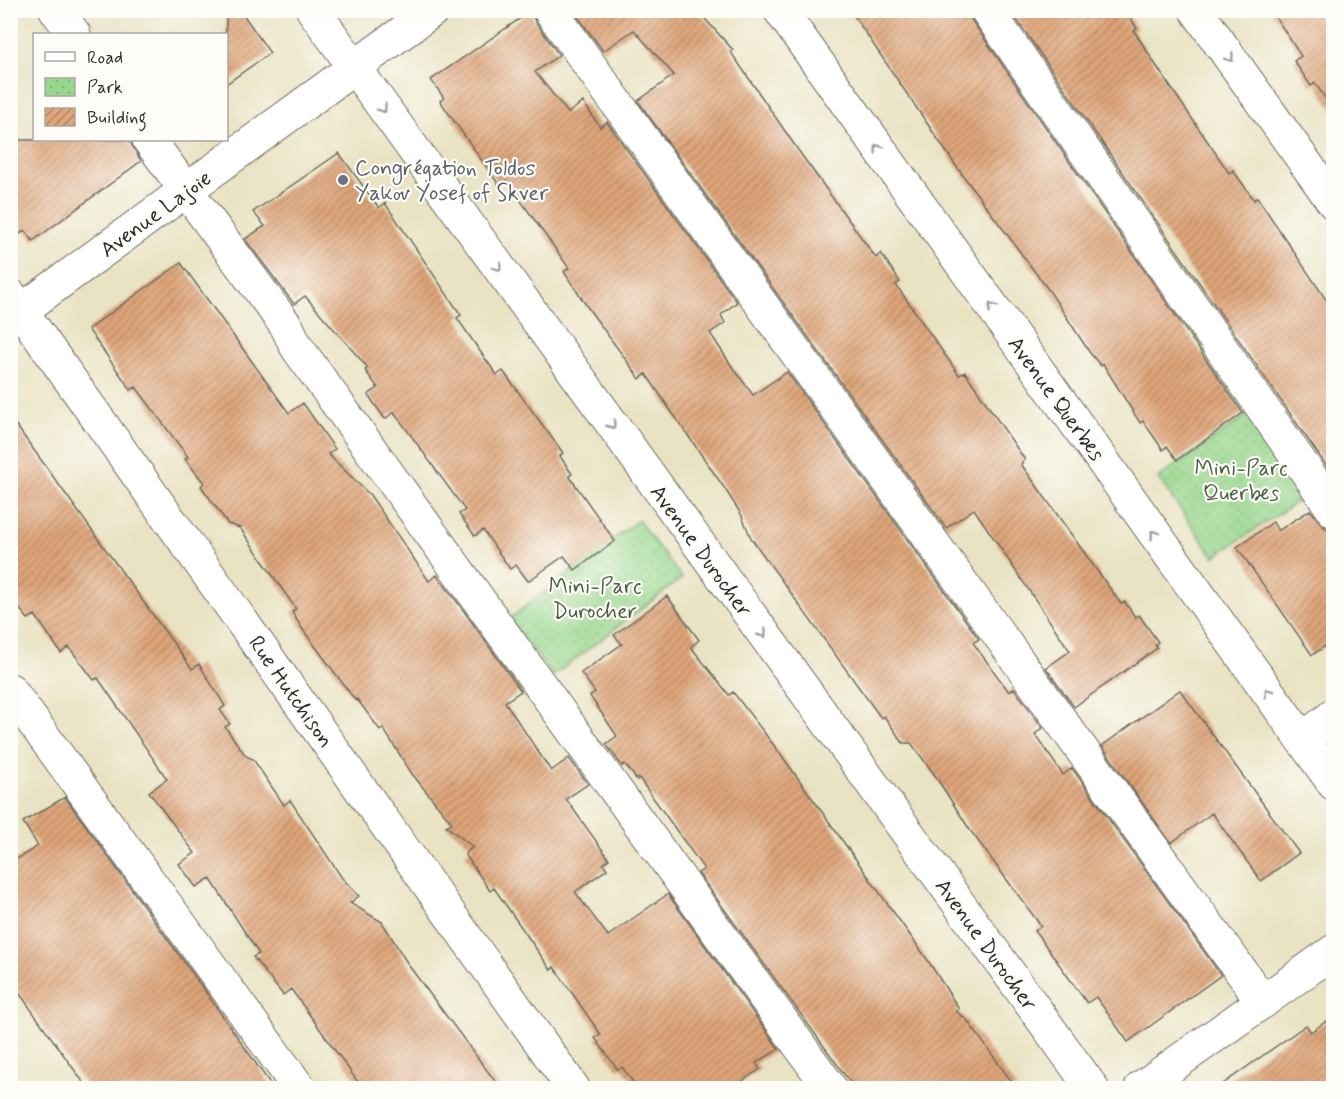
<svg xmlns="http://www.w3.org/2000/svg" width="1344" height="1099" viewBox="0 0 1344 1099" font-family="Mynerve,sans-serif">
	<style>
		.park { fill: url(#park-dots); stroke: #61805c; stroke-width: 1.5 }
		.building { fill: url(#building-hatch) }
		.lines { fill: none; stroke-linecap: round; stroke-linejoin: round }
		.minor-casing { stroke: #6e6b60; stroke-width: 35 }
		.major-casing { stroke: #6e6b60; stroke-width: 35 }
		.minor { stroke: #fff; stroke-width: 33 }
		.major { stroke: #fff; stroke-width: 33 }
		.oneway { stroke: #a0a0a0 }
		.worship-dot { fill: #6b7280; stroke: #fdfcf7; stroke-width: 2 }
		.labels { text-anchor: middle; stroke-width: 4.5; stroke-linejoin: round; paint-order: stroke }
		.worship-label { font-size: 22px; fill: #5b616d; stroke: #fdfcf7; text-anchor: start }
		.street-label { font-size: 22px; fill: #2b2b2b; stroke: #fdfcf7 }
		.park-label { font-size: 22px; fill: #4b5e48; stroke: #fdfcf7 }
	</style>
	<defs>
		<pattern id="park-dots" width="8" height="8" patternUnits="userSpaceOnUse" patternTransform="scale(1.5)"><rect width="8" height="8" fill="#97d68c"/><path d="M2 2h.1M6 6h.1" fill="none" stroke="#82b879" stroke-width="1.8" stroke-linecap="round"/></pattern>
		<pattern id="building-hatch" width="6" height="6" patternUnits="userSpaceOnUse" patternTransform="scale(1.5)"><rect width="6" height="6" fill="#dea478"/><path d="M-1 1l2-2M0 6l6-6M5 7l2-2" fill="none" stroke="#b48663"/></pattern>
	</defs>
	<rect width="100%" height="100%" fill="#fdfcf7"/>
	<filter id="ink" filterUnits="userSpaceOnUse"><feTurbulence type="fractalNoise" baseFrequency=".0167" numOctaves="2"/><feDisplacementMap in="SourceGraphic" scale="12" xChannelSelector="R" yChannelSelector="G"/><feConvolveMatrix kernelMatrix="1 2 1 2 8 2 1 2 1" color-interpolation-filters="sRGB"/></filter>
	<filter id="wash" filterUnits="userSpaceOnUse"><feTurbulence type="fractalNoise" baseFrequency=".008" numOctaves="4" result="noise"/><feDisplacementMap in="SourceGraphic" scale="24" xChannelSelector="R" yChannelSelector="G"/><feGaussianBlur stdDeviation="1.35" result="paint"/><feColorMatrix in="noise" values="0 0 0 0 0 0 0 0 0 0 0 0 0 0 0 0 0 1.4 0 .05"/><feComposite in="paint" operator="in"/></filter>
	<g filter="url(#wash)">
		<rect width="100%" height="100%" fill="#e9e3c3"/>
		<path class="park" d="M 1260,406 L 1316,489 L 1214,557 L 1158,478 Z
			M 638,520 L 682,578 L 553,676 L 509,619 Z"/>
		<g id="blocks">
			<path class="building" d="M 226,10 L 240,10 L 270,53 L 226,84 Z
				M 573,10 L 697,10 L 733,50 L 730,51 L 798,150 L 876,258 L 881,253 L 900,282 L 896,285 L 959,375 L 965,372 L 1025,460 L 1021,464 L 1121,604 L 1125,602 L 1135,617 L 1139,615 L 1158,642 L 1155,645 L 1157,648 L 1074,707 L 1046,668 L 1070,651 L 974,509 L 946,528 L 638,101 L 674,75 L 634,30 L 603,51 Z
				M 850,10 L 968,10 L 972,21 L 1243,413 L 1177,460 L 1167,446 L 1163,450 L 1143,421 L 1140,423 L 1103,364 L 1101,366 L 1090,353 L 1050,292 L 956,166 Z
				M 1010,10 L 1125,10 L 1137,28 L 1134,31 L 1163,76 L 1229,173 L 1233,170 L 1254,200 L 1257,197 L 1331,307 L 1327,310 L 1334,321 L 1334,477 Z
				M 1271,10 L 1334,10 L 1334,111 L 1315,83 L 1311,86 L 1294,61 L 1301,56 Z
				M 531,11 L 535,21 L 559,55 L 535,72 L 568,113 L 583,102 L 600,127 L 607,122 L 737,302 L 721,315 L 725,323 L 710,333 L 731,365 L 753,395 L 787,372 L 979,639 L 973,643 L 1009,692 L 1014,688 L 1043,728 L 1035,734 L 1063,775 L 1072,768 L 1221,975 L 1128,1042 L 1096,997 L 1087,1003 L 1035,931 L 1041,926 L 970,830 L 934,774 L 911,743 L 903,743 L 884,716 L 881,718 L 751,538 L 741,514 L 725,489 L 669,408 L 646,374 L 640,379 L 588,308 L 564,272 L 569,268 L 506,180 L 499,185 L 440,101 L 444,98 L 431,80 Z
				M 10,140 L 129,140 L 141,161 L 33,241 L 25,230 L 10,242 Z
				M 339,153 L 379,208 L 385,203 L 461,315 L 457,318 L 484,357 L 497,375 L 503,371 L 563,453 L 560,456 L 572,474 L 569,476 L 615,541 L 575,570 L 564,556 L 528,581 L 516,565 L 510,569 L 483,530 L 475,536 L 459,514 L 465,510 L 394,412 L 385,419 L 368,395 L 378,388 L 365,370 L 368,368 L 305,296 L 294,304 L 245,239 L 265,226 L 253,212 Z
				M 181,263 L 289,413 L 303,403 L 335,449 L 328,454 L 370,495 L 429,581 L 437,575 L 458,603 L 521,691 L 505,702 L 551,771 L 569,758 L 588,784 L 566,799 L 609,859 L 603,864 L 607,869 L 575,892 L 608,936 L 668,894 L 779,1049 L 756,1063 L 760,1069 L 731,1089 L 638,1089 L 622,1067 L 618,1070 L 595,1038 L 601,1035 L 554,967 L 551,970 L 494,888 L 490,891 L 465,854 L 473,847 L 446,826 L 452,823 L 412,774 L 383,728 L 380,730 L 357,699 L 355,700 L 301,627 L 292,612 L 296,609 L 240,528 L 228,524 L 201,486 L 204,483 L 185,459 L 188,457 L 136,387 L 131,390 L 88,329 Z
				M 10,417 L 192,669 L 199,664 L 225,706 L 220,710 L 230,724 L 225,727 L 246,756 L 253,759 L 284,805 L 290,800 L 342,878 L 359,896 L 350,903 L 382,922 L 409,966 L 501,1089 L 363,1089 L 291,989 L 283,995 L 253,957 L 259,954 L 210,878 L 196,887 L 179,864 L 195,853 L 149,792 L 167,779 L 98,678 L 94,680 L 69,647 L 61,653 L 35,615 L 28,619 L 10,597 Z
				M 1310,510 L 1325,528 L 1334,529 L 1334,640 L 1312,655 L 1237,547 L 1273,522 L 1278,531 Z
				M 667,596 L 699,640 L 691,647 L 729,695 L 733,692 L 782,756 L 927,959 L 959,1009 L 956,1011 L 967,1020 L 1017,1089 L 855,1089 L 698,873 L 704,869 L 639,778 L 637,780 L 625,764 L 622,766 L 606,744 L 617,736 L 590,696 L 595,692 L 581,673 L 622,644 L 614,635 Z
				M 1180,690 L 1299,853 L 1261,881 L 1212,813 L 1171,843 L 1102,746 Z
				M 65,797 L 200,984 L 274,1089 L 88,1089 L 10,980 L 10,863 L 38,846 L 23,822 Z
				M 1334,1016 L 1334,1089 L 1216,1089 L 1306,1025 L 1311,1032 Z"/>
		</g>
	</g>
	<g filter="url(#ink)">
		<use href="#blocks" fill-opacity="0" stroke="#6e6b60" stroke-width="1.5"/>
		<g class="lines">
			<defs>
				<path id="minor" d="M 56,10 L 74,34
					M 313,10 L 1092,1088
					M 550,10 L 1263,1002
					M 780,10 L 1334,784
					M 987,10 L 1334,511
					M 1196,10 L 1334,203
					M 149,140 L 287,327 L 296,346 L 830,1088
					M 10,295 L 573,1088
					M 22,310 L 433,10
					M 10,690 L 299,1088
					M 1302,740 L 1334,715"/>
				<path id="major" d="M 1141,1088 L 1334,951"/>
			</defs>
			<use href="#minor" class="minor-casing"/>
			<use href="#major" class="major-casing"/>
			<use href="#minor" class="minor"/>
			<use href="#major" class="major"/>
		</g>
		<defs><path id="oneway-chevron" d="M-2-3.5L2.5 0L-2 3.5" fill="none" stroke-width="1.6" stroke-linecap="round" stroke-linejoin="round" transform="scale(1.5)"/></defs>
		<g class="oneway">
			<use href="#oneway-chevron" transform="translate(1230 58) rotate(54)"/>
			<use href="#oneway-chevron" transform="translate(383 109) rotate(54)"/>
			<use href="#oneway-chevron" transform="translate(878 148) rotate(-126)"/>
			<use href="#oneway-chevron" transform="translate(498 267) rotate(54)"/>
			<use href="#oneway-chevron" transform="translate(992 307) rotate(-126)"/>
			<use href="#oneway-chevron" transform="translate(612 425) rotate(54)"/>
			<use href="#oneway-chevron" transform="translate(1154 534) rotate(-126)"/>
			<use href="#oneway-chevron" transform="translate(763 634) rotate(54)"/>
			<use href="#oneway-chevron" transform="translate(1268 692) rotate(-126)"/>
		</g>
	</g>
	<circle class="worship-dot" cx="343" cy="180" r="6"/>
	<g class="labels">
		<g class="worship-label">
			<text x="355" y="175">Congrégation Toldos<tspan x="355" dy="25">Yakov Yosef of Skver</tspan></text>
		</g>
		<g class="street-label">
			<text transform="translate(155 213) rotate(-36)" y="8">Avenue Lajoie</text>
			<text transform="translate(1057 398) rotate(54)" y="8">Avenue Querbes</text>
			<text transform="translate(702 550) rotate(54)" y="8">Avenue Durocher</text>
			<text transform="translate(292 691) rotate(55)" y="8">Rue Hutchison</text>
			<text transform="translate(987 944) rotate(54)" y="8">Avenue Durocher</text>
		</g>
		<g class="park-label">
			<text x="1241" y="475">Mini-Parc<tspan x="1241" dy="25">Querbes</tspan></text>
			<text x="595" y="593">Mini-Parc<tspan x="595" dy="25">Durocher</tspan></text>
		</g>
	</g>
	<rect width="1344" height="1099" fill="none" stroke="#fdfcf7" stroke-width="36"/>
	<rect x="33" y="33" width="195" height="108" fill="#fdfcf7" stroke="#a9a8a5" stroke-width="1.5"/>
	<rect x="45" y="52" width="30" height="9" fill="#ffffff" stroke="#a9a8a5" stroke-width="1.5"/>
	<text x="87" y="63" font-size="18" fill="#2b2b2b">Road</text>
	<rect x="45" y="78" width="30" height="18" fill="url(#park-dots)" stroke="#a9a8a5" stroke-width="1.5"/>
	<text x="87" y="93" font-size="18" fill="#2b2b2b">Park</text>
	<rect x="45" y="108" width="30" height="18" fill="url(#building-hatch)" stroke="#a9a8a5" stroke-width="1.5"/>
	<text x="87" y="123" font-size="18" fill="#2b2b2b">Building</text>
</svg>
